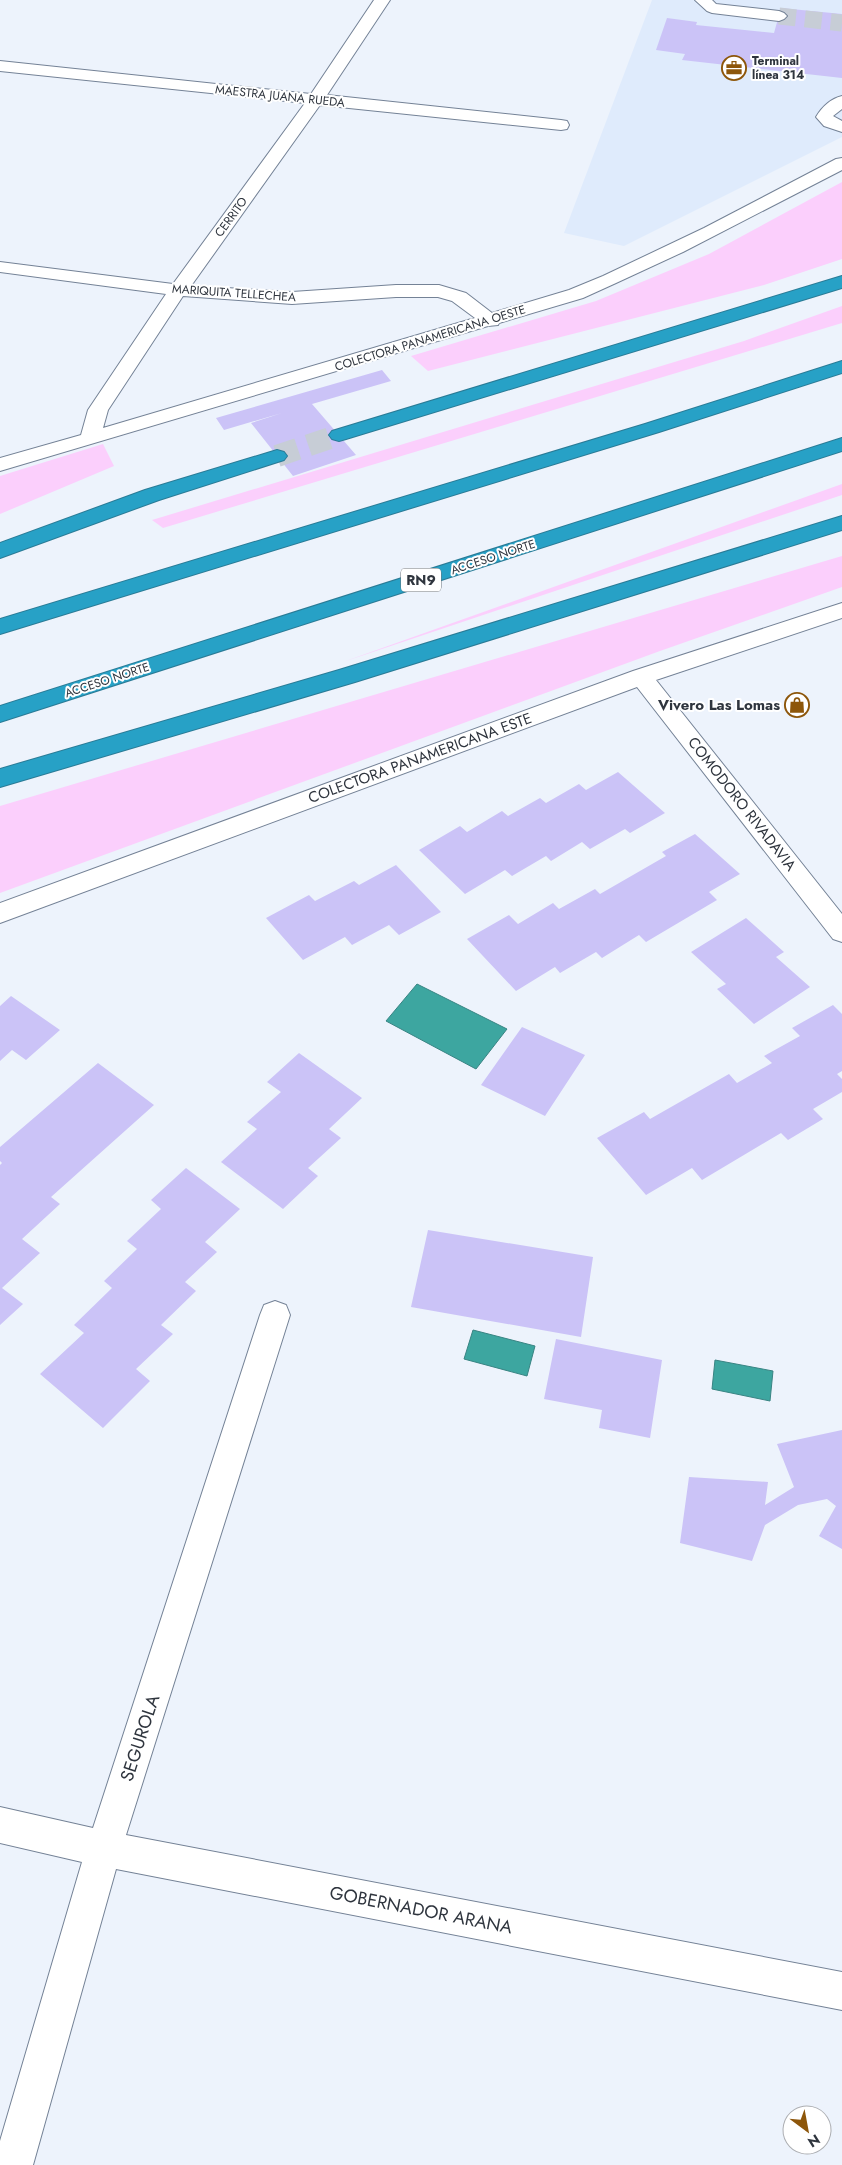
<svg xmlns="http://www.w3.org/2000/svg" width="842" height="2165" viewBox="0 0 842 2165" font-family="Jost,sans-serif">
	<style>
		.built { fill: #dfebfc }
		.green { fill: #fbcffc }
		.water { fill: #3da6a0; stroke: #398483 }
		.building { fill: #cbc3f7 }
		.lines { fill: none; stroke-linecap: round; stroke-linejoin: round }
		.minor-tunnel { stroke: #c7cdd6; stroke-width: 17; stroke-dasharray: 17 9; stroke-linecap: butt }
		.highway-tunnel { stroke: #c7cdd6; stroke-width: 22; stroke-dasharray: 22 11; stroke-linecap: butt }
		.minor-casing { stroke: #748296; stroke-width: 2 }
		.highway-casing { stroke: #2a7b96; stroke-width: 2 }
		.minor { fill: #fff; fill-rule: evenodd }
		.highway { fill: #27a1c6; fill-rule: evenodd }
		.labels { text-anchor: middle; stroke-width: 4; stroke-linejoin: round; paint-order: stroke }
		.far-poi-label { font-size: 12px; font-weight: bold; fill: #2f353e; stroke: #fff; text-anchor: start }
		.far-street-label { font-size: 12px; fill: #2f353e; stroke: #fff }
		.shield { fill: #fff; stroke: #6d7278; stroke-width: 1 }
		.shield-label { font-size: 14px; font-weight: bold; fill: #2f353e }
		.poi-label { font-size: 15px; font-weight: bold; fill: #2f353e; stroke: #fff; text-anchor: end }
		.street-label { font-size: 15px; fill: #2f353e; stroke: #fff }
		.near-street-label { font-size: 18px; fill: #2f353e; stroke: #fff }
	</style>
	<rect width="100%" height="100%" fill="#edf3fc"/>
	<path class="built" d="M 652,0 L 842,0 L 842,137 L 624,246 L 564,233 Z"/>
	<path class="green" d="M 842,182 L 842,259 L 764,285 L 428,371 L 411,356 L 596,301 L 709,254 Z
		M 842,306 L 842,323 L 163,528 L 152,520 L 744,341 Z
		M 103,444 L 114,466 L 0,514 L 0,476 Z
		M 842,484 L 842,495 L 343,662 Z
		M 842,556 L 842,587 L 660,651 L 0,893 L 0,806 Z"/>
	<path class="water" d="M 417,984 L 507,1029 L 476,1069 L 386,1021 Z
		M 473,1330 L 535,1346 L 527,1376 L 464,1359 Z
		M 715,1360 L 773,1371 L 770,1401 L 712,1389 Z"/>
	<path class="building" d="M 781,8 L 842,14 L 842,78 L 682,60 L 685,54 L 656,50 L 667,18 L 697,22 L 696,25 L 774,33 Z
		M 382,370 L 391,381 L 312,404 L 356,455 L 293,476 L 251,423 L 282,413 L 224,430 L 216,418 Z
		M 618,772 L 665,813 L 630,833 L 625,829 L 590,849 L 582,842 L 551,861 L 546,856 L 512,876 L 505,870 L 465,894 L 419,850 L 460,826 L 467,832 L 502,811 L 508,816 L 540,798 L 546,803 L 579,784 L 586,790 Z
		M 695,834 L 740,874 L 709,892 L 717,900 L 646,942 L 639,935 L 602,958 L 596,952 L 560,973 L 555,967 L 516,991 L 467,939 L 509,915 L 518,924 L 553,903 L 559,909 L 595,889 L 600,894 L 666,856 L 662,852 Z
		M 396,865 L 441,912 L 399,935 L 389,925 L 352,945 L 345,937 L 303,960 L 266,918 L 309,895 L 315,901 L 354,881 L 359,885 Z
		M 746,918 L 784,952 L 776,957 L 810,987 L 754,1024 L 717,989 L 726,984 L 691,952 Z
		M 11,996 L 60,1030 L 26,1060 L 12,1050 L 0,1061 L 0,1006 Z
		M 833,1005 L 842,1014 L 842,1071 L 837,1074 L 842,1079 L 842,1092 L 813,1109 L 823,1119 L 788,1140 L 781,1133 L 702,1180 L 692,1168 L 646,1195 L 597,1138 L 644,1112 L 650,1119 L 729,1074 L 737,1083 L 772,1063 L 764,1056 L 800,1036 L 792,1028 Z
		M 522,1027 L 585,1055 L 545,1116 L 481,1085 Z
		M 299,1053 L 362,1098 L 329,1129 L 341,1138 L 308,1168 L 318,1176 L 283,1209 L 221,1162 L 257,1129 L 247,1122 L 281,1092 L 267,1082 Z
		M 98,1063 L 154,1105 L 51,1197 L 60,1204 L 22,1239 L 40,1253 L 2,1288 L 23,1304 L 0,1325 L 0,1165 L 2,1163 L 0,1161 L 0,1147 Z
		M 186,1168 L 240,1209 L 205,1242 L 217,1252 L 185,1282 L 196,1291 L 161,1325 L 173,1334 L 136,1369 L 150,1381 L 103,1428 L 40,1374 L 84,1333 L 74,1325 L 112,1288 L 104,1281 L 137,1249 L 127,1241 L 161,1209 L 151,1200 Z
		M 428,1230 L 593,1257 L 581,1337 L 411,1307 Z
		M 556,1339 L 662,1360 L 650,1438 L 599,1428 L 602,1410 L 544,1399 Z
		M 842,1430 L 842,1549 L 819,1536 L 836,1506 L 827,1499 L 798,1505 L 765,1525 L 752,1561 L 680,1543 L 689,1477 L 768,1482 L 765,1505 L 794,1487 L 777,1444 Z"/>
	<g class="lines">
		<path class="minor-tunnel" d="M 779,16 L 842,23"/>
		<path class="highway-tunnel" d="M 277,456 L 339,435"/>
		<defs>
			<path id="minor" d="M 374,0 L 390,0 L 327,95 L 561,120 L 567,121 L 569,125 L 567,129 L 561,130 L 320,105 L 191,286 L 292,292 L 396,285 L 439,285 L 466,293 L 492,313 L 569,290 L 603,276 L 704,228 L 836,159 L 842,158 L 842,170 L 683,252 L 616,283 L 583,298 L 499,323 L 498,325 L 488,326 L 0,471 L 0,458 L 81,435 L 88,410 L 166,294 L 0,272 L 0,262 L 173,284 L 305,103 L 0,71 L 0,61 L 311,94 ZM 183,296 L 292,304 L 396,297 L 438,297 L 452,301 L 475,318 L 103,428 L 108,410 Z
				M 695,0 L 712,0 L 716,4 L 779,11 L 784,13 L 787,16 L 784,19 L 779,21 L 712,13 L 707,11 Z
				M 842,96 L 842,109 L 833,116 L 842,121 L 842,132 L 824,126 L 816,117 C 822,107 830,99 842,96 Z
				M 842,603 L 842,618 L 656,680 L 842,914 L 842,942 L 833,939 L 637,687 L 0,923 L 0,903 L 633,671 Z
				M 275,1301 L 286,1305 L 290,1315 L 126,1835 L 842,1972 L 842,2010 L 116,1869 L 33,2165 L 0,2165 L 0,2141 L 82,1862 L 0,1843 L 0,1807 L 93,1828 L 260,1315 L 264,1305 Z"/>
			<path id="highway" d="M 842,276 L 842,288 L 346,439 L 339,441 L 332,439 L 329,435 L 332,431 Z
				M 842,361 L 842,373 L 659,432 L 0,634 L 0,619 L 645,424 Z
				M 842,438 L 842,451 L 0,722 L 0,706 Z
				M 277,450 L 284,452 L 287,456 L 284,460 L 159,500 L 0,558 L 0,543 L 145,490 Z
				M 842,516 L 842,530 L 355,682 L 0,787 L 0,769 L 339,670 Z"/>
		</defs>
		<use href="#minor" class="minor-casing"/>
		<use href="#highway" class="highway-casing"/>
		<use href="#minor" class="minor"/>
		<use href="#highway" class="highway"/>
	</g>
	<defs>
		<symbol id="office-ring" viewBox="-11 -11 22 22"><circle r="9.5" fill="#fff" stroke="#8d560a" stroke-width="1.5"/><path d="M-6-3h4V-5.5h4V-3h4V5H-6ZM-1-4.5V-3h2v-1.5ZM-6 0V1H6V0Z" fill="#8d560a"/></symbol>
		<symbol id="shop-ring" viewBox="-11 -11 22 22"><circle r="9.5" fill="#fff" stroke="#8d560a" stroke-width="1.5"/><path d="M-5-2.5h2.3a2.7 3.5 0 0 1 5.4 0H5L5.5 6h-11ZM-1.5-2.5h3a1.5 2.3 0 0 0-3 0Z" fill="#8d560a"/></symbol>
	</defs>
	<g fill-rule="evenodd">
		<use href="#office-ring" x="720" y="54" width="28" height="28"/>
		<use href="#shop-ring" x="783" y="691" width="28" height="28"/>
	</g>
	<g class="labels">
		<g class="far-poi-label">
			<text x="752" y="65">Terminal<tspan x="752" dy="14">línea 314</tspan></text>
		</g>
		<g class="far-street-label">
			<text transform="translate(280 96) rotate(6)" y="4">MAESTRA JUANA RUEDA</text>
			<text transform="translate(231 217) rotate(-54)" y="4">CERRITO</text>
			<text transform="translate(234 293) rotate(4)" y="4">MARIQUITA TELLECHEA</text>
			<text transform="translate(430 338) rotate(-17)" y="4">COLECTORA PANAMERICANA OESTE</text>
			<text transform="translate(493 557) rotate(-18)" y="4">ACCESO NORTE</text>
			<text transform="translate(107 680) rotate(-18)" y="4">ACCESO NORTE</text>
		</g>
		<rect class="shield" x="401" y="568.5" width="40" height="23" rx="4"/>
		<g class="shield-label">
			<text x="421" y="585">RN9</text>
		</g>
		<g class="poi-label">
			<text x="780" y="710">Vivero Las Lomas</text>
		</g>
		<g class="street-label">
			<text transform="translate(420 758) rotate(-20)" y="5">COLECTORA PANAMERICANA ESTE</text>
			<text transform="translate(742 804) rotate(52)" y="5">COMODORO RIVADAVIA</text>
		</g>
		<g class="near-street-label">
			<text transform="translate(140 1738) rotate(-72)" y="6">SEGUROLA</text>
			<text transform="translate(421 1910) rotate(11)" y="6">GOBERNADOR ARANA</text>
		</g>
	</g>
	<g transform="translate(807 2130) rotate(148)"><circle r="24" fill="#ffffff" stroke="#acaeb2"/>
	<path d="M0-4L9 19L0 12L-9 19Z" fill="#8d560a"/>
	<text y="-8" font-size="14" font-weight="bold" text-anchor="middle" fill="#2f353e">N</text>
	</g>
</svg>
